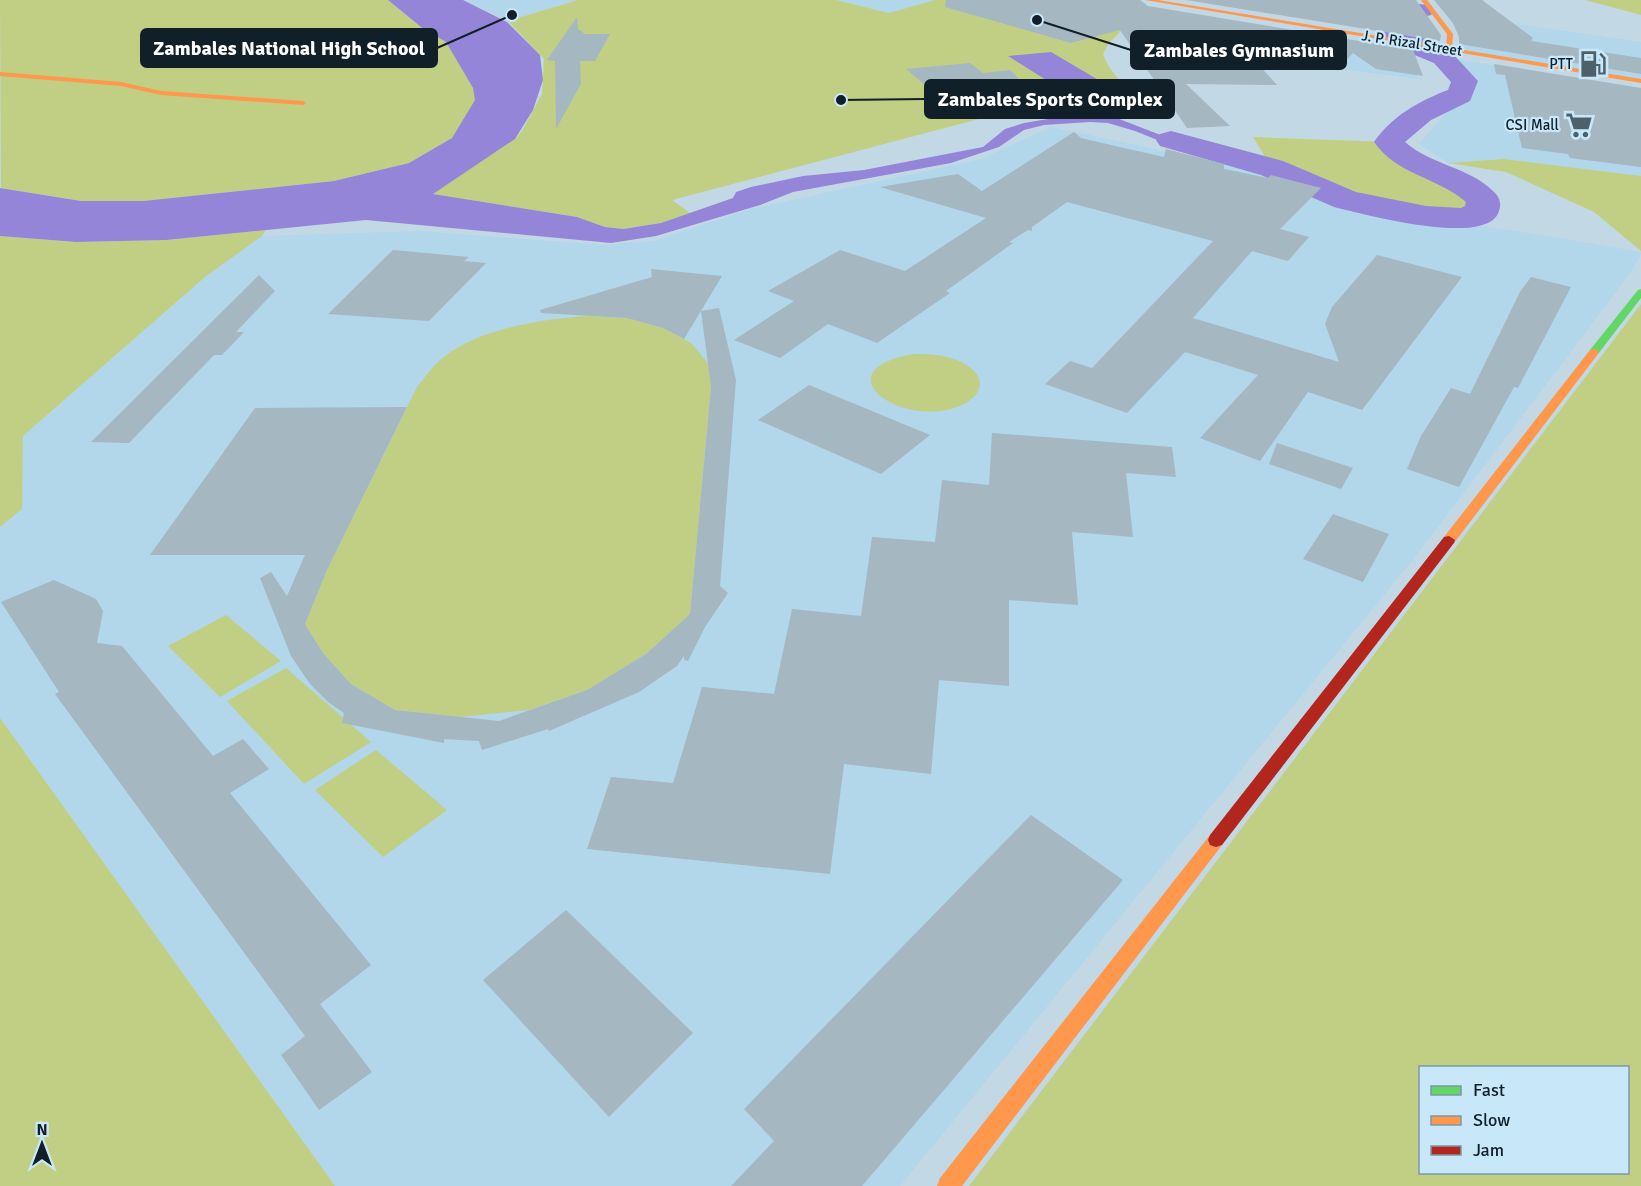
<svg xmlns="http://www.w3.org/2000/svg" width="1641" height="1186" viewBox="0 0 1641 1186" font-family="Signika,sans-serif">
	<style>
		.built { fill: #b2d6ea }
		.green { fill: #c1cf85; fill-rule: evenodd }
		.water { fill: #9485d9 }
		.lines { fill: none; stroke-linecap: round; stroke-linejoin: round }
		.river { fill: #9485d9; fill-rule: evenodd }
		.building { fill: #a5b7c1 }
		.fast { fill: #63d668; fill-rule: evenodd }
		.slow { fill: #ff974d; fill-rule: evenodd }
		.jam { fill: #b3261e; fill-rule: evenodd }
		.labels { text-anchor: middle; stroke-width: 4.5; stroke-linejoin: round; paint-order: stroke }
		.far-street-label { font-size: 15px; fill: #101f28; stroke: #c8e8fa }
		.far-poi-label { font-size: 15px; fill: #101f28; stroke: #c8e8fa; text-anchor: end }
		.leader { fill: none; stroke: #101f28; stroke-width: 2 }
		.callout-dot { fill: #101f28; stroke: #c8e8fa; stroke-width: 2 }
		.callout { fill: #101f28; stroke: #101f28; stroke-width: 2 }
		.callout-label { font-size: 20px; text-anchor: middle; font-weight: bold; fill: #fff }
	</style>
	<rect width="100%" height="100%" fill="#c2d8e5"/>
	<path class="built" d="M 463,0 L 578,0 L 508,21 Z
		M 836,0 L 935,0 L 889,13 Z
		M 1447,14 L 1641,42 L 1641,81 L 1459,52 L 1463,42 Z
		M 1280,30 L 1414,65 L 1418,79 L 1310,65 Z
		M 1437,56 L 1641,89 L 1641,176 L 1504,159 L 1448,163 L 1419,144 L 1449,109 L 1472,90 Z
		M 1051,127 L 1277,175 L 1364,208 L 1547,236 L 1641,252 L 1641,254 L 1629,275 L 1416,556 L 900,1186 L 335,1186 L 0,718 L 0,527 L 22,509 L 23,436 L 205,277 L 262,236 L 419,231 L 603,245 L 654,241 L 751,209 L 981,159 Z"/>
	<path class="green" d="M 0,0 L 388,0 L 421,27 L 446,41 L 473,88 L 476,100 L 452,138 L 409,163 L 334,181 L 143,201 L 81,201 L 1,188 Z
		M 578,0 L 836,0 L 889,13 L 935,0 L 1109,0 L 1146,6 L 1109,43 L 1103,54 C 1112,79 1133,91 1154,107 L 994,115 L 672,200 L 690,213 L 661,223 L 623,229 L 605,227 L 577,217 L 432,194 L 515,139 L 522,131 L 542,94 L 544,59 L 508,21 Z
		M 1585,0 L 1641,0 L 1641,15 Z
		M 1253,137 L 1389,142 C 1406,165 1439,172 1464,185 C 1471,188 1477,194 1483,199 L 1482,212 L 1465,219 L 1426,216 L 1346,200 L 1272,168 Z
		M 1504,159 L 1641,176 L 1641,251 L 1594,212 L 1506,172 L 1448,163 Z
		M 266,230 L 262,236 L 205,277 L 23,436 L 22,509 L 0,527 L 0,236 L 76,242 L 166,240 Z
		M 1641,304 L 1641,1186 L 969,1186 ZM 1420,1068 L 1628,1068 L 1628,1172 L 1420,1172 Z
		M 586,316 L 627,318 L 663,328 L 691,343 L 708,363 L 711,387 L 690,614 L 646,654 L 587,690 L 529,710 L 460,717 L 395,710 L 351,684 L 323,653 L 305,624 L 327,570 L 417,387 C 423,380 428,372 435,365 C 470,329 538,320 586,316 Z
		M 914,354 C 931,354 948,355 963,363 C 994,380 978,402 951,409 C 892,424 825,369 914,354 Z
		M 226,615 L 281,661 L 220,697 L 168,646 Z
		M 286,668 L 371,742 L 304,784 L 227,701 Z
		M 0,718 L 335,1186 L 0,1186 Z
		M 376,750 L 447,810 L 383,857 L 315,790 Z"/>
	<path class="water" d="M 388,0 L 463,0 L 507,22 L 540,55 L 543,80 L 533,110 L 515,139 L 433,194 L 577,217 L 605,227 L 623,229 L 661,223 L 733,198 L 736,192 L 751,187 L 803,176 L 864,170 L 983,147 L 1005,129 L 1024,123 L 1048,119 L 1114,117 L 1158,134 L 1220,151 L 1246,162 L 1180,149 L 1135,131 L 1108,123 L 1090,122 L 1044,125 L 1024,130 L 999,147 L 951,163 L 793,192 L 760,205 L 656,236 L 611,243 L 366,220 L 166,240 L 76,242 L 0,236 L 0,188 L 81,201 L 143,201 L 334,181 L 409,163 L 452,138 L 475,100 L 473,88 L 446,42 L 421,27 Z
		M 1051,52 L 1107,85 L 1062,90 L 1008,56 Z"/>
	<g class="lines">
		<path class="river" d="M 1377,1 L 1431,5 L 1434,10 L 1431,15 L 1423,17 L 1389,15 L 1401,29 L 1421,34 L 1430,44 L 1452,53 L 1478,81 L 1470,101 L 1431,120 L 1405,142 C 1431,165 1469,167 1493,191 C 1499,196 1502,203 1499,211 C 1489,247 1372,216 1346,210 L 1334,207 L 1261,175 L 1160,146 L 1156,140 L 1160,134 L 1171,131 L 1283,161 L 1356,192 L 1426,206 L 1461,208 L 1465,206 L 1466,202 C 1437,177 1397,175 1374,142 C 1392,116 1419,101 1448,90 L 1451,82 L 1434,63 L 1412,54 L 1403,44 L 1385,39 L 1364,12 L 1369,3 Z"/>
	</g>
	<path class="building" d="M 946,0 L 1140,0 L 1148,6 L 1413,50 L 1423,76 L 1376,69 L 1353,53 L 1342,65 L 1252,50 L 1263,62 L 1256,62 L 1277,85 L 1186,84 L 1230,126 L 1187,128 L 1120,30 L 1071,43 L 945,7 Z
		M 1186,0 L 1416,0 L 1441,35 L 1440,41 Z
		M 1434,0 L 1482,0 L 1533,38 L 1531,41 L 1641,58 L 1641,74 L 1459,44 L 1459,37 L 1453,23 Z
		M 577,17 L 578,29 L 585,34 L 610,34 L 595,61 L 580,61 L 581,84 L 556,129 L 555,61 L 547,60 Z
		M 970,63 L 983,73 L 1010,70 L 1051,110 L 1006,113 L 1004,110 L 965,119 L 906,69 Z
		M 1494,64 L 1641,88 L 1641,167 L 1570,158 L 1568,154 L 1522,148 L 1505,75 L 1496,74 Z
		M 1074,132 L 1081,138 L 1111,145 L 1164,157 L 1166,149 L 1224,164 L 1224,169 L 1268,178 L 1271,175 L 1321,188 L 1280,229 L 1309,237 L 1288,261 L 1252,251 L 1193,318 L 1339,362 L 1325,324 L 1332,307 L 1377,255 L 1462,277 L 1362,410 L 1308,392 L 1260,461 L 1200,438 L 1258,375 L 1185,352 L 1127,413 L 1045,384 L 1070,361 L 1092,368 L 1213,241 L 1067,202 L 1032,227 L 1032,231 L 1028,230 L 1009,242 L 1013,243 L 946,291 L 950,293 L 877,343 L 828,324 L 780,358 L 734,340 L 794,301 L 768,291 L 840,250 L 905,271 L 986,218 L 880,187 L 958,174 L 982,191 Z
		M 393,250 L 469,257 L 464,261 L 486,263 L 429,321 L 328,314 Z
		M 651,269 L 722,276 L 684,339 L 663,328 L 627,318 L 541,313 L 540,310 L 652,277 Z
		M 259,275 L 275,291 L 236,332 L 244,332 L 222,355 L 214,355 L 129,443 L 91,442 Z
		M 1531,277 L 1571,287 L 1518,388 L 1514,387 L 1459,487 L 1407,469 L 1421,436 L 1451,388 L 1470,394 L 1520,292 Z
		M 719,308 L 736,380 L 720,586 L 728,593 L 705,627 L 688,661 L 684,660 L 684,656 L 677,666 L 639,692 L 549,731 L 548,729 L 482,750 L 479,741 L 444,739 L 444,743 L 342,723 L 344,713 L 328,702 L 310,684 L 291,656 L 260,578 L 271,572 L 287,596 L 305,555 L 150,555 L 255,408 L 407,407 L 327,570 L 305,624 L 323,653 L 351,684 L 395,710 L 499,721 L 587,690 L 646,654 L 690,614 L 711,387 L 701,311 Z
		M 809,385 L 930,435 L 881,474 L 758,420 Z
		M 992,433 L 1172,447 L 1176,477 L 1126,473 L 1133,537 L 1072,532 L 1078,605 L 1009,600 L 1009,686 L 939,680 L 931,774 L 844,764 L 830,874 L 587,849 L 611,777 L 673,783 L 702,687 L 774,694 L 792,609 L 861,616 L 872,537 L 935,542 L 942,480 L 989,485 Z
		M 1277,443 L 1353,468 L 1341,489 L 1269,464 Z
		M 1333,514 L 1389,534 L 1363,582 L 1303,559 Z
		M 54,580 L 96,599 L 103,611 L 97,643 L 122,646 L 213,756 L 243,739 L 269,769 L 230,793 L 371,965 L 320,1004 L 372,1072 L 319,1110 L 281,1055 L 305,1036 L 55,694 L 59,692 L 1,602 Z
		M 1031,815 L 1123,880 L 862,1186 L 731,1186 L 774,1141 L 744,1109 Z
		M 566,910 L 693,1033 L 609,1117 L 483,980 Z"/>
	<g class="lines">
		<path class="fast" d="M 1641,289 L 1641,298 L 1598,354 L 1590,354 L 1590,350 L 1638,290 Z"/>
		<path class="slow" d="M 1145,0 L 1158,0 L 1446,47 L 1447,34 L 1421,0 L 1427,0 L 1453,34 L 1452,48 L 1641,79 L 1641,83 Z
			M 0,72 L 121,82 L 161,91 L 303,101 L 306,103 L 303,105 L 161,95 L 121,86 L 0,76 Z
			M 1594,349 L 1598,350 L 1598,354 L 1454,543 L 1444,543 L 1443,540 L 1444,537 L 1590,350 Z
			M 1216,833 L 1222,835 L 1224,840 L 1222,845 L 962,1186 L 937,1186 L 940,1178 L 1210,835 Z"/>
		<path class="jam" d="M 1449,536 L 1455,540 L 1454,543 L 1222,845 L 1216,847 L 1210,845 L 1208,840 L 1210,835 L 1444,537 Z"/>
	</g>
	<defs>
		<symbol id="fuel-bare" viewBox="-9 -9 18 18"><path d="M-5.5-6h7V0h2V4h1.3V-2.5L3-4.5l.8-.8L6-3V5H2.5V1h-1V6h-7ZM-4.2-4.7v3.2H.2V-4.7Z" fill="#4e606a" stroke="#c8e8fa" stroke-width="2.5" paint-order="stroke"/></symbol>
		<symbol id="supermarket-bare" viewBox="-9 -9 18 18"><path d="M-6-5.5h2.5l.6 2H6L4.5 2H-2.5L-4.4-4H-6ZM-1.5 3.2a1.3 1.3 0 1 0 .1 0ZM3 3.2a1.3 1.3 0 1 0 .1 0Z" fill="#4e606a" stroke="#c8e8fa" stroke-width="2.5" paint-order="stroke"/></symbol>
	</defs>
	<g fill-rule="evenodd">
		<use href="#fuel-bare" x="1574" y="45" width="38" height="38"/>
		<use href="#supermarket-bare" x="1560" y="106" width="38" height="38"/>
	</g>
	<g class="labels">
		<g class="far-street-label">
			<text transform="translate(1412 43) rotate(9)" y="5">J. P. Rizal Street</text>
		</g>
		<g class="far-poi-label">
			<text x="1573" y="69">PTT</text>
			<text x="1559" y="130">CSI Mall</text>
		</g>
	</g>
	<path class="leader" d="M512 15L437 48M1037 20L1131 50M841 100L925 99"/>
	<g class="callout-dot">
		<circle cx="512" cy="15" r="6"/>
		<circle cx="1037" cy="20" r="6"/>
		<circle cx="841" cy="100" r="6"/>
	</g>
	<g class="callout">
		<rect x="141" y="29" width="296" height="38" rx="6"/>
		<rect x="1131" y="31" width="215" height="38" rx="6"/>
		<rect x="925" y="80" width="249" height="38" rx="6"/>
	</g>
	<g class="callout-label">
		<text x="289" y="55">Zambales National High School</text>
		<text x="1239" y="57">Zambales Gymnasium</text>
		<text x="1050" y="106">Zambales Sports Complex</text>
	</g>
	<rect x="1419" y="1066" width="210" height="108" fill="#c8e8fa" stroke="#7e98a6" stroke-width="1.5"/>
	<rect x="1431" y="1086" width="30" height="9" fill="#63d668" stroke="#7e98a6" stroke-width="1.5"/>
	<text x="1473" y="1096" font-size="18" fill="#101f28">Fast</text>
	<rect x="1431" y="1116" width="30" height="9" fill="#ff974d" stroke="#7e98a6" stroke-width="1.5"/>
	<text x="1473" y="1126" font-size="18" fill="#101f28">Slow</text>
	<rect x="1431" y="1146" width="30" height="9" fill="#b3261e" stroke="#7e98a6" stroke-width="1.5"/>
	<text x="1473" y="1156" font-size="18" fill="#101f28">Jam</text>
	<g transform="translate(42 1144)" stroke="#c8e8fa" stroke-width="4.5" paint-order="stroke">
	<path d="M0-4.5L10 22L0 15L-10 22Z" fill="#101f28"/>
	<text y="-9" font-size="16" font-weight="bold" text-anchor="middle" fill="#101f28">N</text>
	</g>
</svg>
